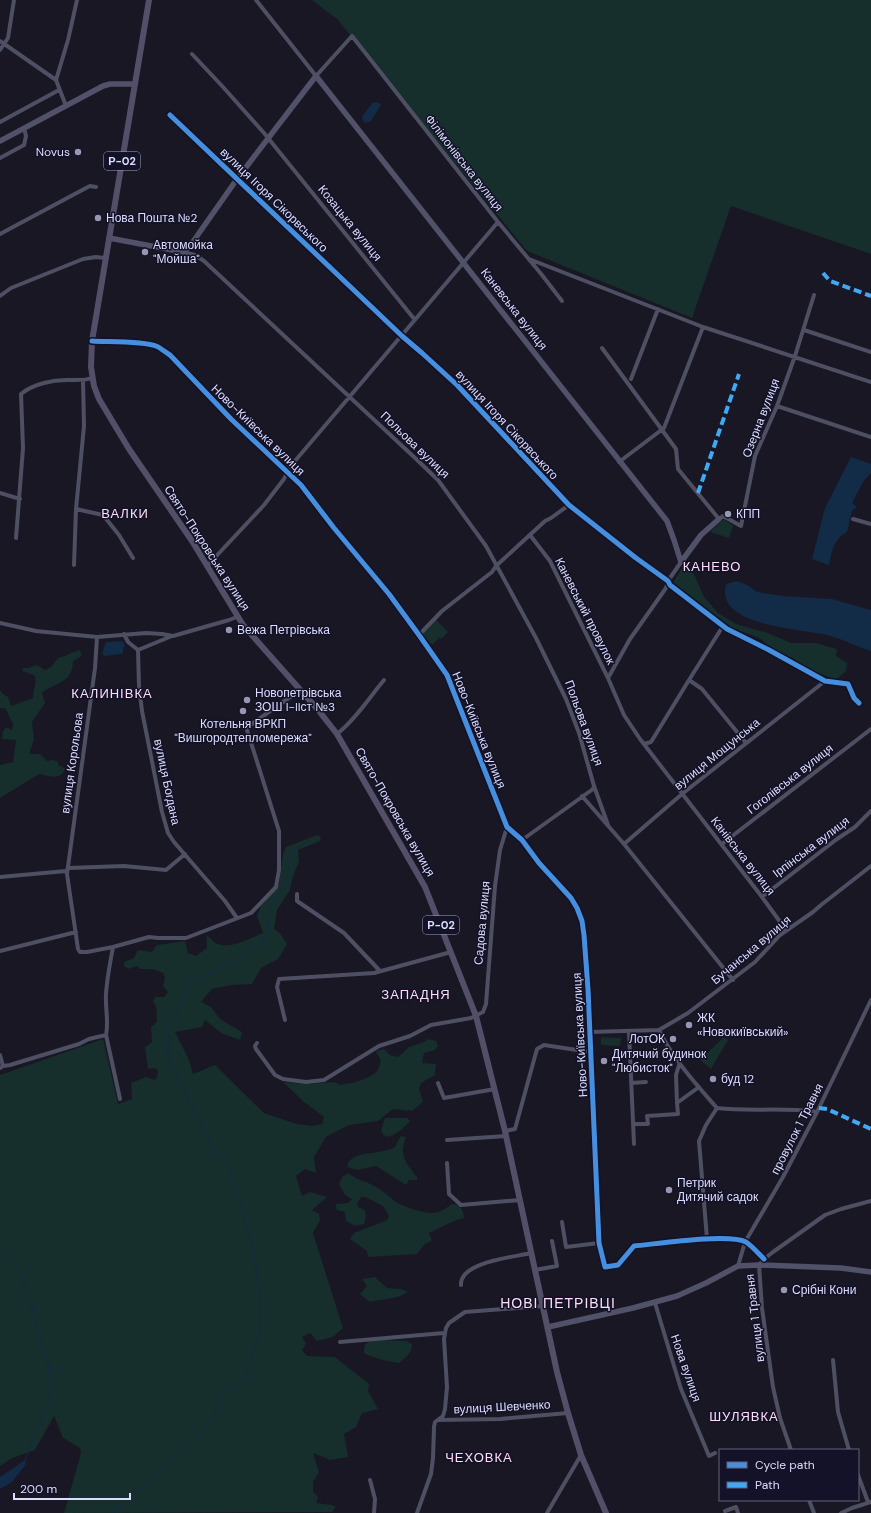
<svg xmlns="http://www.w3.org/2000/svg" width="871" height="1513" viewBox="0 0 871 1513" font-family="'DM Sans',sans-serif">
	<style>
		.green { fill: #162e2c }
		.water { fill: #122b46 }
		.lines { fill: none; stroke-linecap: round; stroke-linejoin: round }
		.stream { stroke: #122b46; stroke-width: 1 }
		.street { stroke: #4e4f63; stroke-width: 4 }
		.secondary { stroke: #515269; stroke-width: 5.5 }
		.primary { stroke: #544f68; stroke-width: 6 }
		.quiet { stroke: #3fa9f5; stroke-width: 4; stroke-dasharray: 8 4; stroke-linecap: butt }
		.cycleway-casing { stroke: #131228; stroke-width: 8 }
		.cycleway { stroke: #468fdf; stroke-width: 5 }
		.poi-dot { fill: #9798b0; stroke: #131228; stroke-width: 1.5 }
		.labels { text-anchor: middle; stroke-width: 3; stroke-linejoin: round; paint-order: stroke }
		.shield { fill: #131228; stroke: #a0a0bc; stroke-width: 1 }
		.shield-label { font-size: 11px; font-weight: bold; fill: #dcddfc }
		.poi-label { font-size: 12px; fill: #dcddfc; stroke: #131228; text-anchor: start }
		.street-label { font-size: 12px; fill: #dcddfc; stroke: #131228 }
		.neighbourhood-label { font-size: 13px; letter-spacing: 1px; fill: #fddef6; stroke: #131228 }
		.quarter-label { font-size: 14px; letter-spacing: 1px; fill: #fddef6; stroke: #131228 }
	</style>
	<rect width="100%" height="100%" fill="#181723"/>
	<path class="green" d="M 312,0 L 871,0 L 871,254 L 731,206 L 692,318 L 527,251 L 337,19 Z
		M 724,519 L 733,526 L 729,538 L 710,532 Z
		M 683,566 L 694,574 L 704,597 L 718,613 L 736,624 L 768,633 L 791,643 L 816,643 L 837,649 L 836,656 L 847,663 L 846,671 L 836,680 L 811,670 L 794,659 L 770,647 L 759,638 L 730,627 L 673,583 Z
		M 436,620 L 448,632 L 441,639 L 435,634 L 439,638 L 432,645 L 422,634 Z
		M 80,650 L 82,656 L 73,661 C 73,683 56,682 42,693 L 45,703 L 32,722 L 34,740 L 30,751 L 30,754 L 40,754 L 47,761 L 53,760 L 58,762 L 59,766 L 65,768 C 62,781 48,776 39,774 L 0,798 L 0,765 L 13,762 L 16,740 L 2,739 L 3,731 L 6,727 L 12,730 L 13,724 L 5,708 L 0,708 L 0,690 L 3,694 L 8,697 L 11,706 L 33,698 C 33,691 37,683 35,676 L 23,671 L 23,668 L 28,668 L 37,665 L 45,670 L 51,667 L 58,658 C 66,656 72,652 80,650 Z
		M 317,835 L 321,837 L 320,841 L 298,850 L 299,861 L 292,879 L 290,890 L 277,910 L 274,929 L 280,933 L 287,944 L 278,959 L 261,968 L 252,984 L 232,985 L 212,989 L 201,1002 L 211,1007 L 220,1019 L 242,1032 L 240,1040 L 221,1033 L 205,1020 L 202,1027 L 175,1032 L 189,1060 L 193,1074 L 215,1065 L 264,1113 L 297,1124 L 313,1126 L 322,1124 L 324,1117 L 304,1102 L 283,1082 L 306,1084 L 335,1082 L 340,1085 C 351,1083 370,1080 378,1070 C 379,1067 380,1064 381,1061 L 376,1051 L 384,1049 L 390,1055 L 398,1057 L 409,1047 L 424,1042 L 428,1039 L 436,1041 L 438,1046 L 435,1050 L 424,1053 L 422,1063 L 436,1064 L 435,1075 L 421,1083 L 419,1089 L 423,1102 L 412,1111 L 393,1109 L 378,1121 L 349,1125 L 326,1137 L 314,1157 L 316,1173 L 305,1169 L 296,1176 L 302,1196 L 310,1192 L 327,1197 L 312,1210 L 319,1214 L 320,1220 L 313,1233 L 343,1328 L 333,1337 L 317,1341 L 310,1333 L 302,1337 L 306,1344 L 302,1350 L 307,1356 L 335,1357 L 369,1384 L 368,1391 L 378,1409 L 362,1413 L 356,1427 L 344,1434 L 348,1457 L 330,1460 L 313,1453 L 319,1472 L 313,1482 L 313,1492 L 318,1497 L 316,1503 L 332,1505 L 336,1507 L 332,1512 L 64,1513 L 81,1453 L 80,1448 L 63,1438 L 54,1416 L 35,1450 L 12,1458 L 0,1466 L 0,1075 L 103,1039 L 118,1104 L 132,1099 L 131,1083 L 146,1077 L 155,1080 L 157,1077 L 158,1070 L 154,1068 L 148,1069 L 145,1047 L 152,1042 L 151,1027 L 157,1022 L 156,1006 L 153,1002 L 155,997 L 164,997 L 168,992 L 163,986 L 165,978 L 163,973 L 152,969 L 140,969 L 137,966 L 128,969 L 124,966 L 124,962 L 134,958 L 138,950 L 152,952 L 157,945 L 185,941 L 188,953 L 196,956 L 207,948 L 206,935 C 211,937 212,942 218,944 C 231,949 250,938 263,933 L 257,916 L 261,906 L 279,885 L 283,854 L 286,847 Z
		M 601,1037 L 621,1038 L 620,1046 L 601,1045 Z
		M 724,1037 L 728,1040 L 711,1069 L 700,1060 Z
		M 385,1118 L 407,1118 L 410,1121 L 400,1131 L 389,1137 L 383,1135 L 381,1130 Z
		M 401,1136 L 406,1137 C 399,1157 405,1161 417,1177 L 417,1180 L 409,1180 L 406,1185 L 376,1166 L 358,1170 L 347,1167 C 349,1153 369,1154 379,1152 C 384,1151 389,1149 394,1148 Z
		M 348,1173 C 356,1180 367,1181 376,1187 C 384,1191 389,1197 396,1202 C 404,1207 423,1213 432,1213 C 440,1213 446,1208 452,1204 L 459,1205 L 463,1212 L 464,1218 C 451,1221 441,1228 429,1233 L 432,1241 L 425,1244 L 417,1254 L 368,1257 L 367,1251 L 350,1239 L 354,1233 L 387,1220 L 389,1216 L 383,1206 L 365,1197 L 361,1197 L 357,1204 L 358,1207 L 365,1210 L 366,1216 L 364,1224 L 355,1226 L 346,1221 L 345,1212 L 337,1210 L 335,1204 L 348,1203 L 352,1199 L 345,1195 L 339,1184 L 342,1177 Z
		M 375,1277 L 387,1288 L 401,1289 L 408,1292 C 396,1300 383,1298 370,1302 L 360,1294 L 367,1286 L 362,1279 Z
		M 378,1340 L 406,1341 L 412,1344 C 412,1354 406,1357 399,1363 C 387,1361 375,1359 364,1353 C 364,1341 368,1342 378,1340 Z"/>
	<path class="water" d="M 376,102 L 381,104 C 379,110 374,115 371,121 L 365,123 L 362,119 C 364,112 369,109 372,103 Z
		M 851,457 L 871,464 L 871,473 L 863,482 L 852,503 L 857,507 L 852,511 L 847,532 C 833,540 832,551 829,565 L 812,559 L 825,508 Z
		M 737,581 L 749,586 L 757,592 L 783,596 L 832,599 L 871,610 L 871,651 C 858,647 846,641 834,637 C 808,628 714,629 726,584 Z
		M 122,641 L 125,645 L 123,649 L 123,653 L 121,654 L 105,656 L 102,654 L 106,642 Z
		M 25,1460 L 26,1464 L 12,1482 L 0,1489 L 0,1477 Z"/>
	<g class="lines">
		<path class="stream" d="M 0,1252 L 21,1268 L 25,1290 L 31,1302 L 37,1330 L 48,1364 L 51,1387 L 44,1412 L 25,1460
			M 49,1371 L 74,1369
			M 112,1513 L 188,1449 L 204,1432 L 222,1399 L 246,1379 L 260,1331 L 260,1290 L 251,1242 L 231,1170 L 213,1148 L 168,1059 L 169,1029 L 191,982 L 230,963 L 261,945 L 268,930 L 270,906 L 286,883 L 292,851 L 311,841"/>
		<path class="street" d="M 256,0 L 316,76 L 352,36 L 498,222 L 542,275 L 562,301
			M 0,41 L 56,80 L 66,106
			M 0,50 L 8,38 L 14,0
			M 192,54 L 223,87 L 264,133 L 415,320
			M 56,80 L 68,40 L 77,0
			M 170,115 L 402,336 L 422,353 L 457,385 L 569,505 L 636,558 L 668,581 L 670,585 L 727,629 L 769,650 L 825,681 L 848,684 L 854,698 L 859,703
			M 0,122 L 59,90
			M 0,158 L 24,145 L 26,136 L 24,128
			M 0,234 L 86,188 L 90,186 L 96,187
			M 183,252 L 195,255 L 204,261 L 414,457 L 438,480 L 486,546 L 536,638 L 566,699 L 579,733 L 594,786 L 593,789 L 522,840
			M 529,259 L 703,327 L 871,382
			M 0,296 L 11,288 L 83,259 L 96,257 L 105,258
			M 804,330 L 871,352
			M 92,341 C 107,342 143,341 156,346 C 161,348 165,352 170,355 L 231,419 L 301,485 L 334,528 L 389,594 L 419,635 L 447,675 L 507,827 L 522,840 L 539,863 L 571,898 L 577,908 L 582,921 L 584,935 L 588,989 L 599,1243 L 605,1267 L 618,1265 L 634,1246 C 656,1244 728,1233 746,1242 C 752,1246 759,1254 764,1259
			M 602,348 L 676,449 L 678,469 L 719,519 L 723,516 L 741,526 L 755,456 L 777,406 L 795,356 L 814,295
			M 631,379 L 658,309
			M 777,406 L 871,437
			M 619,462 L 664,428 L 703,327
			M 0,493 L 20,499
			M 76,509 L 103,515 L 119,535 L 133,558
			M 853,519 L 871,524
			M 530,535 L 550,561 L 608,678
			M 16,538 L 23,448 L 21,394 C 33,384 52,380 67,380 C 76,380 84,381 92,378
			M 681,562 L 668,581 L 666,588 L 630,639 L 608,678 L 624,715 L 640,739 L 762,897 L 786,930
			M 74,565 L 76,509 L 84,426 L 83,380
			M 207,566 L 264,505 L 284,479 L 289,468 L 498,222
			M 0,623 L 36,631 L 97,637 L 146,633 L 162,634 L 173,636 L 229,620 L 237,617
			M 124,634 L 128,642 L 138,650
			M 419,635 L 442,611 L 492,572 L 496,566 L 545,521 L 551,518 L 569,505
			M 97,637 L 95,668 L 67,874 L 78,949 L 80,952 L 87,952 L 113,947 L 149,937 L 158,938 L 186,938 L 251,913 L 276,887 L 279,870 L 279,831 L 247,730 L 249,726 L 300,690
			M 138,650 L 139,686 L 142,711 L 162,812 L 168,833 L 174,842 L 225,901 L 237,918
			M 138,650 L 172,636
			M 689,680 L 723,626
			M 337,734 C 355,720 369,698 384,680
			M 644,744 L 651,742 L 689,680 L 702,689 L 746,743
			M 594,786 L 608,825
			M 582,796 L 624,844 L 733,980
			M 624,844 L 682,794 L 825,681
			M 722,844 L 871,729
			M 0,877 L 66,871 L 69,868 L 124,866 L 166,870 L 185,854
			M 297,894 L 297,901 L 344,933 L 380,971
			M 762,897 L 837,839 L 855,827 L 871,811
			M 113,947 C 110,963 107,978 106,994 C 105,1008 109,1022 106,1035 L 120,1099
			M 0,951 L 76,932
			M 285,1020 L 277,987 L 279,979 L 374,973 L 451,952
			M 659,1030 C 673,1059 696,1084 717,1108 C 750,1112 784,1107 817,1112
			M 589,1032 L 659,1030 L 688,1013 L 755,962 L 780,935 L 813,912 L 821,905 L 871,866
			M 629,1032 L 634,1144
			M 257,1043 L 255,1046 L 256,1049 L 275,1075 L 283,1079 L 306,1082 L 324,1080 L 379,1046 L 410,1036 L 431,1025 L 471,1018 L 483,1012 L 486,1004 L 495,886 L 500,850 L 507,827
			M 0,1055 L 3,1066 L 0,1068
			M 680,1062 L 676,1075 L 677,1103 L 699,1087
			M 3,1066 L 10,1065 L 79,1044 L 89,1039 L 106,1035
			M 438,1083 L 444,1098 L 495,1089
			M 631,1083 L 646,1082
			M 633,1124 L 648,1124 L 647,1116 L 678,1114 L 677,1103
			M 505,1131 L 515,1129 L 537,1049 L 544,1045 L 590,1052
			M 447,1140 L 506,1136
			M 447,1163 L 449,1194 L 461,1205 L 520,1200
			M 562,1222 L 566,1247 L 599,1243
			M 707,1239 L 699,1141 L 706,1125 L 717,1108
			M 738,1266 L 745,1242 L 783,1177 L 817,1112 L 871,1000
			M 535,1270 L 557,1266 L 552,1241
			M 461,1285 C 459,1262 515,1257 531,1253
			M 655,1303 L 681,1389 L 709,1456 L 715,1453
			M 340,1342 L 444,1333
			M 833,1360 L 838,1412 L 849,1450
			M 438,1420 L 500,1419 L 568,1413
			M 791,1450 L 780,1418 L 773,1387 L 762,1308 L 759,1265 L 764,1259 L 773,1252 L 825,1215 L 841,1209 L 871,1201
			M 858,1475 L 868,1502
			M 370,1480 L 375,1499 L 374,1513
			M 809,1500 L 814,1513
			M 725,1511 L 736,1507 L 738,1513
			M 417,1513 L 431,1474 L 433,1458 L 434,1427 L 435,1422 L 443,1416 L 445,1409 L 447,1387 L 444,1339 L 446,1328 L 449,1323 L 465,1312 L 543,1306
			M 547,1513 L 581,1455
			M 841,1513 L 852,1508 L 871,1502"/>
		<path class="secondary" d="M 0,141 L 103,86 L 110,84 L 135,84
			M 109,238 L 183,252 L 190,246 L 237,179 L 316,76 L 667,521 L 674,540 L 681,562
			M 681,562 L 701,535 L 719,519
			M 548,1327 L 633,1308 L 677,1296 L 706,1283 L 738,1266 L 759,1265 L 841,1268 L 871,1272"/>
		<path class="primary" d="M 149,0 L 92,341 L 91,367 L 94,386 L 99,399 L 129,449 L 192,541 L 243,625 L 319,711 L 337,734 L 425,887 L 476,1016 L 505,1131 L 557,1372 L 568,1413 L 581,1455 L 606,1513"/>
		<path class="quiet" d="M 823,273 L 830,281 L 871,296
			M 698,493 L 739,374
			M 819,1108 L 827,1109 L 871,1129"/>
		<defs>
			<path id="cycleway" d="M 170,115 L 402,336 L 422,353 L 457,385 L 569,505 L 636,558 L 668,581 L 670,585 L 727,629 L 769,650 L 825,681 L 848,684 L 854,698 L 859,703
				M 92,341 C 107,342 143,341 156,346 C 161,348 165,352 170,355 L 231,419 L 301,485 L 334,528 L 389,594 L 419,635 L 447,675 L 507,827 L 522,840 L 539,863 L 571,898 L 577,908 L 582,921 L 584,935 L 588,989 L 599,1243 L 605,1267 L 618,1265 L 634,1246 C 656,1244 728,1233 746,1242 C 752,1246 759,1254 764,1259"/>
		</defs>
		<use href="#cycleway" class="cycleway-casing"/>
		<use href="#cycleway" class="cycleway"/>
	</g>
	<g class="poi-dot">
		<circle cx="78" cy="152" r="4"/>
		<circle cx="98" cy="218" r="4"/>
		<circle cx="145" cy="252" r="4"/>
		<circle cx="728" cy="514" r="4"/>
		<circle cx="229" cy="630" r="4"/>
		<circle cx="247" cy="700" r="4"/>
		<circle cx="243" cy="711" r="4"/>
		<circle cx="689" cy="1025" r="4"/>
		<circle cx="673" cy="1039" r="4"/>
		<circle cx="604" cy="1061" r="4"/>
		<circle cx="713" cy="1079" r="4"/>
		<circle cx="669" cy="1190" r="4"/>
		<circle cx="784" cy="1290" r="4"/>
	</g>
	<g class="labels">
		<g class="shield">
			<rect x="104" y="152" width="36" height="18" rx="3"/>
			<rect x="423" y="916" width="36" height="18" rx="3"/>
		</g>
		<g class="shield-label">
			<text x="122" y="165">Р-02</text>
			<text x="441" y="929">Р-02</text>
		</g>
		<g class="poi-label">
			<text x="70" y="156" text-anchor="end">Novus</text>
			<text x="106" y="222">Нова Пошта №2</text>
			<text x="153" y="249">Автомойка<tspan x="153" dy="14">"Мойша"</tspan></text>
			<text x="736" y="518">КПП</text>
			<text x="237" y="634">Вежа Петрівська</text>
			<text x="255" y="697">Новопетрівська<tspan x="255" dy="14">ЗОШ I-IIст №3</tspan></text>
			<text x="243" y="728" text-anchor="middle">Котельня ВРКП<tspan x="243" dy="14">"Вишгородтепломережа"</tspan></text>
			<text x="697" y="1022">ЖК<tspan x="697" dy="14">«Новокиївський»</tspan></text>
			<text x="665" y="1043" text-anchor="end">ЛотОК</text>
			<text x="612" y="1058">Дитячий будинок<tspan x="612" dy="14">"Любисток"</tspan></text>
			<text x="721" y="1083">буд 12</text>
			<text x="677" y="1187">Петрик<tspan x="677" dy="14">Дитячий садок</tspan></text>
			<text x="792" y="1294">Срібні Кони</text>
		</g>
		<g class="street-label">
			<text transform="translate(464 163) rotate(52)" y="4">Філімонівська вулиця</text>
			<text transform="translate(274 200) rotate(44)" y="4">вулиця Ігоря Сікорвського</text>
			<text transform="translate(350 223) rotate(51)" y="4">Козацька вулиця</text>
			<text transform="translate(514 309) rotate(52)" y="4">Каневська вулиця</text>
			<text transform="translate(761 418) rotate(-69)" y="4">Озерна вулиця</text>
			<text transform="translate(507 425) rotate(47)" y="4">вулиця Ігоря Сікорвського</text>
			<text transform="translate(258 430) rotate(44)" y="4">Ново-Київська вулиця</text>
			<text transform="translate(415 445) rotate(44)" y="4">Польова вулиця</text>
			<text transform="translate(207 548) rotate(57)" y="4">Свято-Покровська вулиця</text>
			<text transform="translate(585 611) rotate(63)" y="4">Каневський провулок</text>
			<text transform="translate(584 723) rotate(70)" y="4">Польова вулиця</text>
			<text transform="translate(479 730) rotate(68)" y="4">Ново-Київська вулиця</text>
			<text transform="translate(717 754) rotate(-39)" y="4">вулиця Мощунська</text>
			<text transform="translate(72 763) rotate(-82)" y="4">вулиця Корольова</text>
			<text transform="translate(790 779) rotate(-38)" y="4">Гоголівська вулиця</text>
			<text transform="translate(167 782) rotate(78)" y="4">вулиця Богдана</text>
			<text transform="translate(395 812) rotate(60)" y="4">Свято-Покровська вулиця</text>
			<text transform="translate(811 847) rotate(-37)" y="4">Ірпінська вулиця</text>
			<text transform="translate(743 856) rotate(52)" y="4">Канівська вулиця</text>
			<text transform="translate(482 923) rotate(-85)" y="4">Садова вулиця</text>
			<text transform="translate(751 950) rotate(-40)" y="4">Бучанська вулиця</text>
			<text transform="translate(580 1035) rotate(-93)" y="4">Ново-Київська вулиця</text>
			<text transform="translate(797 1129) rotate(-63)" y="4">провулок 1 Травня</text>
			<text transform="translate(755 1318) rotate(-97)" y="4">вулиця 1 Травня</text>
			<text transform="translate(686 1368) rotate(71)" y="4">Нова вулиця</text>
			<text transform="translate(502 1407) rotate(-3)" y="4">вулиця Шевченко</text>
		</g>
		<g class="neighbourhood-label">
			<text x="125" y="518">ВАЛКИ</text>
			<text x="712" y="571">КАНЕВО</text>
			<text x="112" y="698">КАЛИНІВКА</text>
			<text x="416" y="999">ЗАПАДНЯ</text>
			<text x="744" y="1421">ШУЛЯВКА</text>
			<text x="479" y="1462">ЧЕХОВКА</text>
		</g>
		<g class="quarter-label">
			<text x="558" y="1308">НОВІ ПЕТРІВЦІ</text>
		</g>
	</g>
	<rect x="719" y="1449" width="140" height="52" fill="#131228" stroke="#63637d"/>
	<rect x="727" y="1462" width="20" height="6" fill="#468fdf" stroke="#63637d"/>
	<text x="755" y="1469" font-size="12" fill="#dcddfc">Cycle path</text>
	<rect x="727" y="1482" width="20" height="6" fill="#3fa9f5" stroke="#63637d"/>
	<text x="755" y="1489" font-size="12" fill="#dcddfc">Path</text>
	<path d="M14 1493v6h116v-6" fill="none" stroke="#dcddfc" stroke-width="2"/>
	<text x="20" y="1493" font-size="12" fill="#dcddfc" stroke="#131228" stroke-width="3" paint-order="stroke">200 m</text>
</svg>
